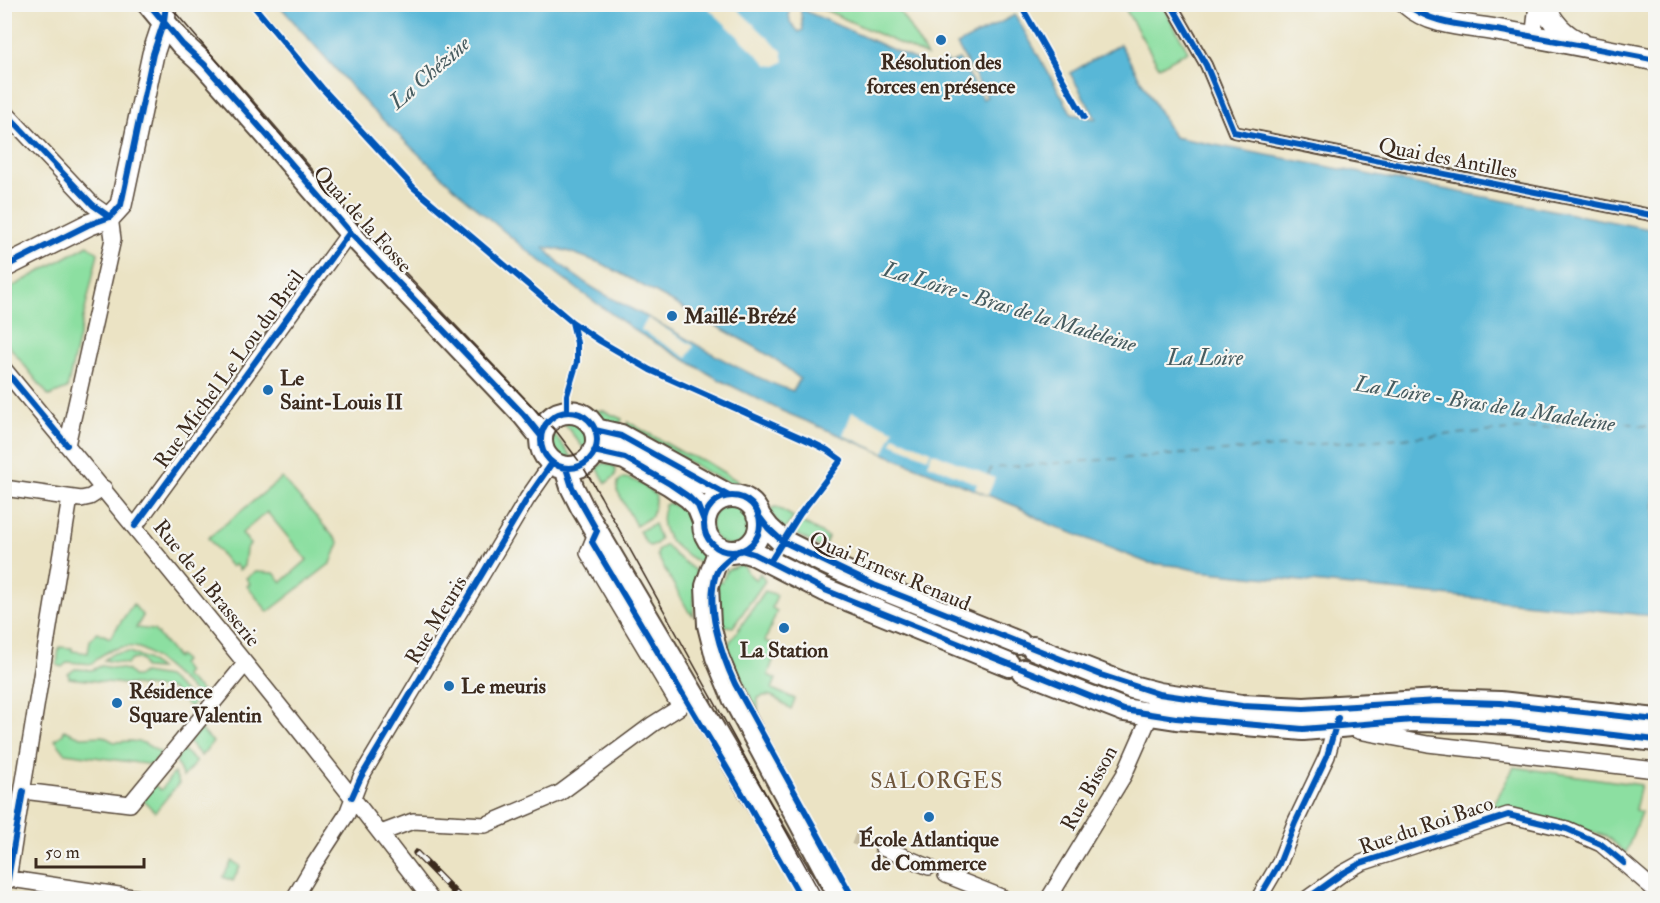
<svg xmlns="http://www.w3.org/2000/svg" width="1660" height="903" viewBox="0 0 1660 903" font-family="'IM FELL Double Pica',serif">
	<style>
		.green { fill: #8cdfa1; stroke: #648460; stroke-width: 1.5 }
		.water { fill: #59b7d7; stroke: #4a707a; stroke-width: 1.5; fill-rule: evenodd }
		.pier { fill: #ebe3c4 }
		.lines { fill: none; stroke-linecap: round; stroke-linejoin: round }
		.ferry { stroke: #465b5f; stroke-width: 1.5; stroke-dasharray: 8 6; stroke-linecap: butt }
		.minor-tunnel { stroke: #c8bea3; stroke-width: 15; stroke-dasharray: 15 8; stroke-linecap: butt }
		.pedestrian-casing { stroke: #554637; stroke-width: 14 }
		.minor-casing { stroke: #554637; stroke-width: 18 }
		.secondary-casing { stroke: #554637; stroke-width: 24 }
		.primary-casing { stroke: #554637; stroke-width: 26 }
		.pedestrian { stroke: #fff; stroke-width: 10 }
		.minor { stroke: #fff; stroke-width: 15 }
		.secondary { stroke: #fff; stroke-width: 21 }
		.primary { stroke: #fff; stroke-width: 22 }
		.tram { stroke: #3b2a1e; stroke-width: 1.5 }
		.rail-casing { stroke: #3b2a1e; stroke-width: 7 }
		.rail { stroke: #f6f6f2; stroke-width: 4.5; stroke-dasharray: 14; stroke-linecap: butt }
		.cycleway-casing { stroke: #f6f6f2; stroke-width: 10 }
		.cycleway { stroke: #0057b8; stroke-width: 6 }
		.poi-dot { fill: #1f6fb2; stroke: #f6f6f2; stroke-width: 2 }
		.labels { text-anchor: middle; stroke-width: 4.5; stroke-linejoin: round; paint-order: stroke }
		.poi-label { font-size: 21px; font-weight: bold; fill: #3b2a1e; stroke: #f6f6f2; text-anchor: start }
		.street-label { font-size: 21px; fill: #3b2a1e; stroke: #f6f6f2 }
		.water-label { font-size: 22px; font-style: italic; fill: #465b5f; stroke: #f6f6f2 }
		.neighbourhood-label { font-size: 22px; letter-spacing: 1.5px; fill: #70573c; stroke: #f6f6f2 }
	</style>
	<rect width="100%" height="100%" fill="#f6f6f2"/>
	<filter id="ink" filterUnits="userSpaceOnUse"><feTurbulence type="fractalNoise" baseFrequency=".0167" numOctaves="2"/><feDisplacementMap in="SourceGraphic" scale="12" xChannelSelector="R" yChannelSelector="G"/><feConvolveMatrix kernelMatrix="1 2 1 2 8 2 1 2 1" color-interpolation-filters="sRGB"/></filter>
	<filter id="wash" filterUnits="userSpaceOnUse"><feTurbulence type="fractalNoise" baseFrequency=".008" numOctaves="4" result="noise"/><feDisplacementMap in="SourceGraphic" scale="24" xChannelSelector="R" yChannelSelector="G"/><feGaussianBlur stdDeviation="1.35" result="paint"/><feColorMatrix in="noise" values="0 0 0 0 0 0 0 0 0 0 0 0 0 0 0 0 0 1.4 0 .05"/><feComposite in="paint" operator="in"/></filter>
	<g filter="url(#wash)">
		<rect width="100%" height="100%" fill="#ebe3c4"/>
		<path class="green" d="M 814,5 L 896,5 L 927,56 Z
			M 1123,5 L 1162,5 L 1188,51 L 1159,67 Z
			M 88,245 L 98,253 L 67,389 L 49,396 L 5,341 L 12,287 Z
			M 590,410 L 604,411 L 622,419 L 620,425 L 605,421 Z
			M 568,420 C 585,422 593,436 586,451 L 562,421 Z
			M 628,422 L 685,454 L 705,461 L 736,480 L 738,483 L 734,485 L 710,474 L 640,433 L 626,428 Z
			M 551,430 L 574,460 C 556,463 544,447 551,430 Z
			M 604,463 L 614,466 L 616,470 L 615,476 L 606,483 L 597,467 Z
			M 282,478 L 339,543 L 331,563 L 268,612 L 247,586 L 250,584 L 246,578 L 255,572 L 274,573 L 282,582 L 307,560 L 267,512 L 242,533 L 250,544 L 246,549 L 244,566 L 239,570 L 235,564 L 231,567 L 208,538 Z
			M 623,478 C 634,478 649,488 656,496 L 652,516 L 636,526 L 617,490 L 618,482 Z
			M 669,503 L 679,508 L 683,505 L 695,518 L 699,541 L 710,554 L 705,566 C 682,553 653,536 665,505 Z
			M711 525a20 20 0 1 1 40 0a20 20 0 1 1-40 0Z
			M 776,507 L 794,517 L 784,531 L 770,512 L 772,508 Z
			M 798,520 L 828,537 L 823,549 L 791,531 Z
			M 654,524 L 660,539 L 656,544 L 650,546 L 646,543 L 639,531 Z
			M 666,545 L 675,555 L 696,571 L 693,615 L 689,612 L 657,555 L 658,550 Z
			M 781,548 L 849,585 L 848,587 L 775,557 Z
			M 740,565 L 745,567 L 748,573 L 756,580 L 760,573 L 765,581 L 733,627 L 726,626 L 723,630 L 719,631 L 717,581 L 722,582 L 727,570 Z
			M 765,591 L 777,595 L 772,608 L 777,611 L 765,641 L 778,646 L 768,675 L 776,679 L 772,689 L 795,699 L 791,709 C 779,702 772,690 758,698 L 758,711 L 738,673 L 727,646 Z
			M 133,604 L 143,616 L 136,628 L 154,630 L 177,658 L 179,656 L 184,661 L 181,664 L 187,672 L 184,676 L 205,694 L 201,699 C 189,687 153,653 139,648 C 122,643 103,651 92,664 L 68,662 L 62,667 L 57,665 L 59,647 L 72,648 L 72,651 L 88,653 L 90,640 L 97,632 L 110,638 Z
			M 129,652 L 147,659 L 159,669 L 144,668 L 142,661 L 137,659 L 131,660 L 127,664 L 104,660 L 114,653 Z
			M 101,666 L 127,670 L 133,676 L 138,676 L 143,673 L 167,677 L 195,701 L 190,707 L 171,689 L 69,678 L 68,674 L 75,669 L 92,670 Z
			M 200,729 L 213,742 L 201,756 L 189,742 Z
			M 64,730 L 81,737 L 103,736 L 114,742 L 131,741 L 144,743 L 161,753 L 153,765 L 65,753 L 55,740 L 63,734 Z
			M 184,751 L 196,762 L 183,777 L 176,761 L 181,752 Z
			M 1514,767 L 1641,785 L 1635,810 L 1641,812 L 1626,853 L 1606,836 L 1512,809 L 1489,813 Z
			M 174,773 L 179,783 L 155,812 L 140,797 L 150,782 L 161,790 Z
			M 232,861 L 240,866 L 233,881 L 223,877 Z"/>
		<path class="water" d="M 279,5 L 788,5 L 790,22 L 799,32 L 803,30 L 800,5 L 803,5 L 805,11 L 932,67 L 945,60 L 951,64 L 959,59 L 983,99 L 987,97 L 957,45 L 1015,15 L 1072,114 L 1096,119 L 1070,73 L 1120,44 L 1174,137 L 1655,230 L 1655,616 L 1199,571 L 1178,566 L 1148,563 L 1047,523 L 1018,507 L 904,462 L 782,411 L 718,379 L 639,333 L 585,295 L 524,248 L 467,200 L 370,108 ZM 544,247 L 567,251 L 603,264 L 755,347 L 778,361 L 800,379 L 793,391 C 747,376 705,349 662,325 C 622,303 573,283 544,247 Z"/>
		<path class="pier" d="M 705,5 L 733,5 L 782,51 L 784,61 L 776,66 L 768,65 Z
			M 648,318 L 694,346 L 687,358 L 641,330 Z
			M 852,412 L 894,430 L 884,453 L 843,435 Z
			M 894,436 L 931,451 L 928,458 L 891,443 Z
			M 932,452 L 995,478 L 988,495 L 975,489 L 977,484 L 928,464 Z"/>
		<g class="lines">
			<path class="ferry" d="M 988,475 L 991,468 L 1620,422 L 1656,428"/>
		</g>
	</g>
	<g filter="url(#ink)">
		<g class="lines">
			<path class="minor-tunnel" d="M 854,837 L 883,848"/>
			<defs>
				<path id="pedestrian" d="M 1171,4 L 1206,65 L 1234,132 L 1656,216"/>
				<path id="minor" d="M 1528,36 L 1534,31 L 1537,4
					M 4,111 L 93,205 L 110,217 L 113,239 L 67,445
					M 4,369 C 148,544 293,718 430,898
					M 4,488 L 81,499 L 90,497 L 104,488
					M 135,526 L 350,232
					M 1358,731 L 1428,744 L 1656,770
					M 23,791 L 130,804 L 245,664
					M 381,833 L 413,821 L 485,825 L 560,793 L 653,724 L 680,707 L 588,553 L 597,531
					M 883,848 L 929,867
					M 946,875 L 1004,898
					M 4,878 L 139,898
					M 8,879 L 70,498
					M 294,898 L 313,866 L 347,814 L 361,777 L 527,499 L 552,463
					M 1049,898 L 1124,775 L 1154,707
					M 1259,898 L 1279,864 L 1295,823 L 1327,756 L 1337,720
					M 1308,898 L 1343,873 L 1361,863 L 1508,815 L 1567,829 L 1601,844 L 1656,891"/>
				<path id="secondary" d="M 1407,4 C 1432,26 1471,25 1502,31 C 1553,40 1604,50 1656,60
					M 1544,4 C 1551,21 1564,36 1581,43
					M 4,267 L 88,225 L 110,217 L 121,205 L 153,54 L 164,21 L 166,4"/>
				<path id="primary" d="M 149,4 L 182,44 L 204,64 L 265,133 L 350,232 L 524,415 L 541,436
					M541 440a28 28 0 1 1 56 0a28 28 0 1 1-56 0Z
					M 595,430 L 621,436 L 729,496
					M 594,451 L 625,458 L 670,484 L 689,497 L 698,506 L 704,521
					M 566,468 L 572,487 L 582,507 L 813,898
					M704 524a28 28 0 1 1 56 0a28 28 0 1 1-56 0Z
					M 758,515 L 768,528 L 782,541 L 824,562 L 874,585 L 1019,643
					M 720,549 L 707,586 L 709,625 L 717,657 L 734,698 L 841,898
					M 741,550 L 754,554 L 825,590 L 1009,665
					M 1033,648 L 1132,687 L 1159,694 L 1242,706 L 1304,709 L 1438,701 L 1500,703 L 1656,720
					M 1024,671 L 1124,710 L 1176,718 L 1303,729 L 1413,720 L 1474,721 L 1510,723 L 1656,740"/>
			</defs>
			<use href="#pedestrian" class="pedestrian-casing"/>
			<use href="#minor" class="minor-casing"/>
			<use href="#secondary" class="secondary-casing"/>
			<use href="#primary" class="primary-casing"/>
			<use href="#pedestrian" class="pedestrian"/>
			<use href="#minor" class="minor"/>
			<use href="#secondary" class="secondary"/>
			<use href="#primary" class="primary"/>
			<path class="tram" d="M 168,4 L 369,238 L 557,432 L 582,465 L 601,497 L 823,898"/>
			<defs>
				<path id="rail" d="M 416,853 L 460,898"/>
			</defs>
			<use href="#rail" class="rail-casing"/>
			<use href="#rail" class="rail"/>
			<defs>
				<path id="cycleway" d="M 149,4 L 182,44 L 204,64 L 265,133 L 350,232 L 524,415 L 541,436
					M 252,4 L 322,88 L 414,188 L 572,322 L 600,341 L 650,370 L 811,442 L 827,450 L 841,460 L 800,514 L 770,562
					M 1020,4 L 1084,117
					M 1171,4 L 1206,65 L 1234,132 L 1656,216
					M 1407,4 C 1432,26 1471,25 1502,31 C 1553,40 1604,50 1656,60
					M 4,111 L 93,205 L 110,217
					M 110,217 L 121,205 L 153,54 L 164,21 L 166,4
					M 4,267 L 88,225 L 110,217
					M 4,369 L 67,445
					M 567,412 L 567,395 L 577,362 L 577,343 L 572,322
					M541 440a28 28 0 1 1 56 0a28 28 0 1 1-56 0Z
					M 595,430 L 621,436 L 729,496
					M 594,451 L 625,458 L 670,484 L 689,497 L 698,506 L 704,521
					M 566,468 L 572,487 L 597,531 L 592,542 L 746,800 L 801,898
					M704 524a28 28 0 1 1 56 0a28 28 0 1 1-56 0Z
					M 758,515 L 768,528 L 782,541 L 874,585 L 1101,675 L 1159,694 L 1242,706 L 1304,709 L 1438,701 L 1500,703 L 1656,720
					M 135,526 L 350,232
					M 741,550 L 754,554 L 825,590 L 1124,710 L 1176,718 L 1303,729 L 1413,720 L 1510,723 L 1656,740
					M 738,551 C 731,557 719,565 716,574 C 705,607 721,654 735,684 L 853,898
					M 352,797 L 361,777 L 527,499 L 552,463
					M 8,879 L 23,791
					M 1259,898 L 1279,864 L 1295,823 L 1327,756 L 1338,718
					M 1308,898 L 1343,873 L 1361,863 L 1508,815 L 1567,829 L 1601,844 L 1624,863"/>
			</defs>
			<use href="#cycleway" class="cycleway-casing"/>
			<use href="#cycleway" class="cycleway"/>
		</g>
	</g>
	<g class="poi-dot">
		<circle cx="941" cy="40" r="6"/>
		<circle cx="672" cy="316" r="6"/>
		<circle cx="268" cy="390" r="6"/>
		<circle cx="784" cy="628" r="6"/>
		<circle cx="449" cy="686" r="6"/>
		<circle cx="117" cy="703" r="6"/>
		<circle cx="929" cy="817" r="6"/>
	</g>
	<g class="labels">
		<g class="poi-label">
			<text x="941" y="69" text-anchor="middle">Résolution des<tspan x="941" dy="24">forces en présence</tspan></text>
			<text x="684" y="323">Maillé-Brézé</text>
			<text x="280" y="385">Le<tspan x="280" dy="24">Saint-Louis II</tspan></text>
			<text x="784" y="657" text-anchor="middle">La Station</text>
			<text x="461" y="693">Le meuris</text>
			<text x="129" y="698">Résidence<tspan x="129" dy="24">Square Valentin</tspan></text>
			<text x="929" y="846" text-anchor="middle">École Atlantique<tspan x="929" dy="24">de Commerce</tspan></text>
		</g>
		<g class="street-label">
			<text transform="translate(1448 158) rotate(11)" y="7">Quai des Antilles</text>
			<text transform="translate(363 219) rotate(48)" y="7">Quai de la Fosse</text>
			<text transform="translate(229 369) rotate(-54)" y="7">Rue Michel Le Lou du Breil</text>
			<text transform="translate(890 571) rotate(23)" y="7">Quai Ernest Renaud</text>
			<text transform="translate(207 583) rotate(51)" y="7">Rue de la Brasserie</text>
			<text transform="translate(436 620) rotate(-59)" y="7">Rue Meuris</text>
			<text transform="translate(1089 788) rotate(-61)" y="7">Rue Bisson</text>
			<text transform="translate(1426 825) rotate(-19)" y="7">Rue du Roi Baco</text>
		</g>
		<g class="water-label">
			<text transform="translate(429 72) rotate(-41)" y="8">La Chézine</text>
			<text transform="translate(1010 306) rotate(17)" y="8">La Loire - Bras de la Madeleine</text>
			<text x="1205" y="365">La Loire</text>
			<text transform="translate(1485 403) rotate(9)" y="8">La Loire - Bras de la Madeleine</text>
		</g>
		<g class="neighbourhood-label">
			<text x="937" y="788">SALORGES</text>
		</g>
	</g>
	<rect width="1660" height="903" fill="none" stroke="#f6f6f2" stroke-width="24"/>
	<path d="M36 858v9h108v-9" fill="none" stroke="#3b2a1e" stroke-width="3"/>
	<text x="45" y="858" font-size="18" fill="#3b2a1e" stroke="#f6f6f2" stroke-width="4.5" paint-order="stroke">50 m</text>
</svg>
